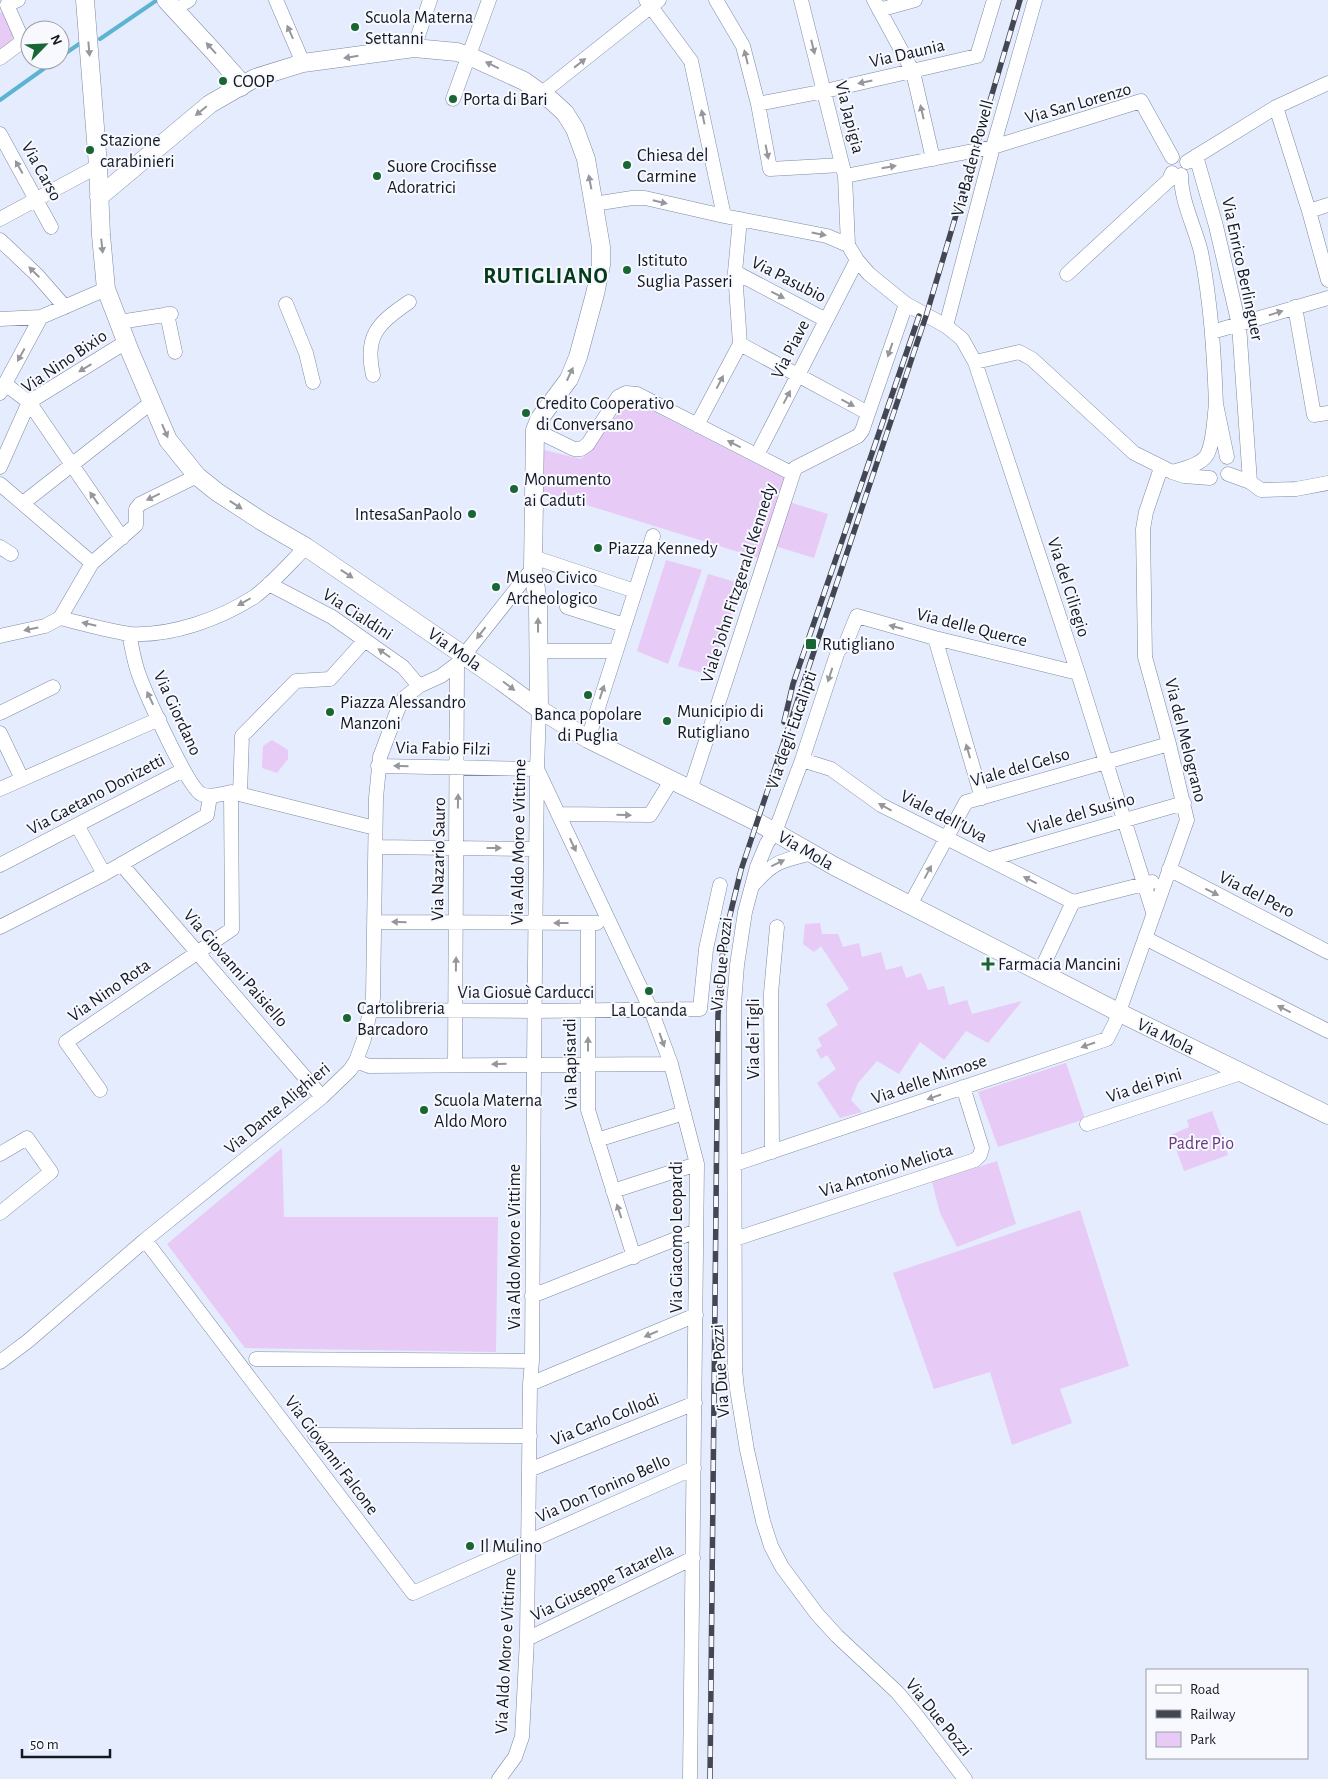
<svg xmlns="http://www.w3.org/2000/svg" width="1328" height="1779" viewBox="0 0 1328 1779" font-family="'Alegreya Sans',sans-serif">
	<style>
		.green { fill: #e7caf5 }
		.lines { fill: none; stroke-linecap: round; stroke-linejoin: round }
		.stream { stroke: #5cb4d0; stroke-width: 4 }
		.minor-casing { stroke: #7e89a2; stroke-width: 15 }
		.major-casing { stroke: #7e89a2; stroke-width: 19 }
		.minor { stroke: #fff; stroke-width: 14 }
		.major { stroke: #fff; stroke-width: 18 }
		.rail-casing { stroke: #424753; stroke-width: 5.5 }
		.rail { stroke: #f7f9ff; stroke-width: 4; stroke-dasharray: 11; stroke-linecap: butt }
		.oneway { fill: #95979c }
		.poi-dot { fill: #196635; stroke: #f7f9ff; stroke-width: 2 }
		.labels { text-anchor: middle; stroke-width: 4; stroke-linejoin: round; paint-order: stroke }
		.poi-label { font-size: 18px; fill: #141822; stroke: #f7f9ff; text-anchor: start }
		.street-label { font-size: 18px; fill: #141822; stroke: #f7f9ff }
		.park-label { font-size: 18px; fill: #6a387f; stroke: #f7f9ff }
		.district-label { font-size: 22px; font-weight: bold; letter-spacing: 1px; fill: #033a19; stroke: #f7f9ff }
	</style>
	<rect width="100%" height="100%" fill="#e5ecfd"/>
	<path class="green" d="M 3,12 L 13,36 L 12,41 L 0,52 L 0,13 Z
		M 629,399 L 786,479 L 761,559 L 538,490 L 540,449 L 581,459 L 590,450 Z
		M 789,502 L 828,514 L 814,558 L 775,546 Z
		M 666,560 L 702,570 L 668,664 L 637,651 Z
		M 708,574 L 742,584 L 709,675 L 678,666 Z
		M 272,740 L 288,750 L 288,759 L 277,773 L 262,768 L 263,746 Z
		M 820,923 L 822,934 L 838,934 L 843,947 L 859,943 L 862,957 L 881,952 L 886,970 L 902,966 L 906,978 L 921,973 L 928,990 L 944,986 L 949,1005 L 967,1000 L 972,1014 L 1022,1001 L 988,1043 L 966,1031 L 944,1060 L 920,1042 L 899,1074 L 877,1061 L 858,1083 L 851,1100 L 862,1112 L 840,1118 L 817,1083 L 836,1069 L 827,1055 L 821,1059 L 816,1050 L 822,1046 L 818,1038 L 838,1025 L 826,1004 L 849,989 L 821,946 L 814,952 L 803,944 L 805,924 Z
		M 1066,1063 L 1085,1119 L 998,1147 L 978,1092 Z
		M 1212,1111 L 1228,1155 L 1184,1171 L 1171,1135 L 1189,1127 L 1187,1120 Z
		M 282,1148 L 284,1217 L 498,1217 L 496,1352 L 245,1348 L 167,1244 Z
		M 997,1161 L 1016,1224 L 957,1247 L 940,1213 L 932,1182 Z
		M 1080,1210 L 1129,1366 L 1060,1389 L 1072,1423 L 1012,1445 L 990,1372 L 934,1389 L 893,1273 Z"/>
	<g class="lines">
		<path class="stream" d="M 100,39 L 157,0
			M 60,57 L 82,42
			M 0,100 L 56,60"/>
		<defs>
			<path id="minor" d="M 276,0 L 303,63
				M 646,0 L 691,61 L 724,216
				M 716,0 L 743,46 L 758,104 L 770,169 L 842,165
				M 801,0 L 845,176 L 848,245
				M 874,0 L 913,72 L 933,159
				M 186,2 L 189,0
				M 879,10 L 915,0
				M 414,48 L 430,0
				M 0,58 L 23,41 L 7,5 L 18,0
				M 542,93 L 659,0
				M 453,99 L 489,0
				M 758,104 L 825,91 L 977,56 L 994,0
				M 1276,107 L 1309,211 L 1328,280
				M 0,134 L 51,227
				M 1196,156 L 1216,226 L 1239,325 L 1250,482
				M 1187,162 L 1276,107 L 1328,83
				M 1181,175 C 1181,202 1195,227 1201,252 C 1211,303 1214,353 1216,404
				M 845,176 L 993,147 L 1141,101 L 1172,157
				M 594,204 L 632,198 L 645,198 L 724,216 L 827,236 L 848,245 L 857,260 L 869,274 L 906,304 L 946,326 L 962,339 L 975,362 L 1078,673 L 1153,912
				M 1309,211 L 1328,205
				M 0,219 L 98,166
				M 0,240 L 37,275 L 65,307
				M 735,272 L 826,320
				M 1067,274 L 1169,180 L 1172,173
				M 286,304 L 306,353 L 313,382
				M 1295,307 L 1314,415 L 1328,413
				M 167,314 L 175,352
				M 0,319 L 41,317 L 106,289
				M 119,322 L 171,314
				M 946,326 L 993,147 L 1035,0
				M 1212,332 L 1328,298
				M 740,344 L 868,413
				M 975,362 L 1019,352 L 1032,359 L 1134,453 L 1172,472
				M 373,375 C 364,336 378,323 409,302
				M 5,384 L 29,402 L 122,538
				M 0,393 L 41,317
				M 697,425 L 740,344 L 735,272 L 740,219
				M 535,430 L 574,449 L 581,449 L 588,444 L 618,397 L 626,393 L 637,394 L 793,474
				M 757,455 L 857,260
				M 0,467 L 29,402 L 126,342
				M 1228,474 L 1250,482 L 1261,490 L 1296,489 L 1328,483
				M 1210,478 L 1184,476 L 1172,472 C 1182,469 1201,465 1207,455 C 1214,441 1214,419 1216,404 L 1227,457
				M 0,484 L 92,563
				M 23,503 L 152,402
				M 0,547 L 11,554
				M 533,557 L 635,591
				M 269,584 L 332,617 L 403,667 L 419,686
				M 567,607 L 624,625
				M 60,618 C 81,623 111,632 131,634 C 172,636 220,619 254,597 C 273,583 290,563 306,547
				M 129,634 C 132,647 134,662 139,675 C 146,694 187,786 201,794 C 210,798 222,794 231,792 L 375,828
				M 0,636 L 45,626 L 60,618 L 92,563 L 136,525 L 136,509 L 140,504 L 197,476
				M 935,638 L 982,798
				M 538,651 L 615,651
				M 0,713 L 53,687
				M 0,733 L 22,779
				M 588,739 L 653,536
				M 802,760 L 831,769 L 881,805 L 1073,902
				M 378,766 L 537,769 L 651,1010 L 671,1064 L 697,1164 L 690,1777
				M 0,789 L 159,719
				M 690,790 L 795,468 L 858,436 L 862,431 L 906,304
				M 240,794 L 242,736 L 296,681 L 330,679 L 365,640
				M 558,814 L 650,815 L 671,781
				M 77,825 L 104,874
				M 376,847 L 536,849
				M 990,859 L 1184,803
				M 121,864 L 322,1097
				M 0,865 L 183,770
				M 1169,869 L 1328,952
				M 753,885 C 775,860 782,861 812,853
				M 910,905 L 966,802 L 1169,744
				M 375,922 L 597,923
				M 588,923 L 588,1110 L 634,1257
				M 0,927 L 104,874 L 207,815 L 210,796
				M 1145,938 L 1328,1031
				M 1040,972 L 1073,902 L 1152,882
				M 371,1010 L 534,1011 L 700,1009 L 706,949 L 720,885
				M 356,1061 L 369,1066 L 671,1064
				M 455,1065 L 457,664 L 533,568
				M 100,1090 L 66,1042 L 232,929 L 231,792
				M 1087,1124 L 1241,1073
				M 597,1140 L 684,1113
				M 772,1152 L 771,993 L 777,927
				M 0,1154 L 27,1138 L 51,1172 L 0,1213
				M 735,1164 L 1107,1039 L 1115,1023 L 1187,820 L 1169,744 L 1145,657 L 1143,529 L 1146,512 L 1161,468
				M 613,1191 L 697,1164
				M 735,1239 L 975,1160 L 980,1155 L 982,1148 L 963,1087
				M 145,1240 L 413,1593 L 694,1468
				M 532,1296 L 696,1231
				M 256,1359 L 532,1361
				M 0,1362 L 28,1341 L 145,1240 L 322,1097 L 350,1070 L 356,1061 L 364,1039 L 373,998 L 376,798 L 380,757 L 398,709 L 404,698 L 419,686 L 441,676 L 457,664
				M 530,1384 L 696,1315
				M 315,1435 L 530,1436
				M 529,1470 L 695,1403
				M 527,1639 L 693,1558
				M 499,1779 L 515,1757 L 522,1737 L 527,1639 L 530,1384 L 532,1361 L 534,1064 L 537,769 L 539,709
				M 965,1779 L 917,1716 L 897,1692 L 837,1636 L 817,1614 L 782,1567 L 771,1546 L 763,1521 L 747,1450 L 737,1389 L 735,1369 L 734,1004 L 737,965 L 745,912 L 757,867 L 767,843 L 775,832 L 802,760 L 838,651 L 846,643 L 857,616 L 935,638 L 1078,673"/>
			<path id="major" d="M 85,0 L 98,166 L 101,235 L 106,289 L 129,349 L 168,440 L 197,476 L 217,492 L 263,522 L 306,547 L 501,681 L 539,709 L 588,739 L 757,822 L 834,866 L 1118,1012 L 1328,1115
				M 166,0 L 214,52 L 237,78 L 241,87
				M 99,197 L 210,104 L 255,78 L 303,63 L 414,48 L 457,52 L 469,56 L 524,81 L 552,101 L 565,113 L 575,129 L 586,159 L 601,247 L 601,265 L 595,294 L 578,357 L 569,379 L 540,418 L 535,430 L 533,568 L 538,604 L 539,709"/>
		</defs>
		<use href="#minor" class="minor-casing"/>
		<use href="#major" class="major-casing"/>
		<use href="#minor" class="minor"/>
		<use href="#major" class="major"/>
		<defs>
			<path id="rail" d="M 784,722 L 793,684 L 919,316
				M 710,1779 L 718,1015 L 722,957 L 730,915 L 741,870 L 926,316 L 1020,0"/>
		</defs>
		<use href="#rail" class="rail-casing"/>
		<use href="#rail" class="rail"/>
	</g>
	<defs><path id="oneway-solid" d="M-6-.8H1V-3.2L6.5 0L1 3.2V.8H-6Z" transform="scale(1.25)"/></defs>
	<g class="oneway">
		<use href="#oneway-solid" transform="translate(290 32) rotate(-114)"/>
		<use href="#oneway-solid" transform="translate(813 47) rotate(76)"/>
		<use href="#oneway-solid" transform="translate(211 48) rotate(-132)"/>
		<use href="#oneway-solid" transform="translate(89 49) rotate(85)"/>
		<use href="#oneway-solid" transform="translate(351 57) rotate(171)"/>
		<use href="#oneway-solid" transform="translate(746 57) rotate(-104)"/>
		<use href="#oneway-solid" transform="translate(580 63) rotate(-38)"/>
		<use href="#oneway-solid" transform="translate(492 65) rotate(-154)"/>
		<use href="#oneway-solid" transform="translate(865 82) rotate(168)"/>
		<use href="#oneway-solid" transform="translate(201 111) rotate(141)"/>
		<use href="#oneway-solid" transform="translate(922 112) rotate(-103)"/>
		<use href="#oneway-solid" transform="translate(703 117) rotate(-102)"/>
		<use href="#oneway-solid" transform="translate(767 152) rotate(79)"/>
		<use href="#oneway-solid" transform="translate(19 167) rotate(-119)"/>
		<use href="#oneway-solid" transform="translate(889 167) rotate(-10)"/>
		<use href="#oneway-solid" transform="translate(590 182) rotate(-101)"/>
		<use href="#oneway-solid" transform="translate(660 202) rotate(13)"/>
		<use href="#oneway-solid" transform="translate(819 234) rotate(11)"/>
		<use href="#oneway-solid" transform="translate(102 246) rotate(84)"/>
		<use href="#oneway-solid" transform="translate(34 272) rotate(-135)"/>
		<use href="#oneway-solid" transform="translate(778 295) rotate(27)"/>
		<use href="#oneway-solid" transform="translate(1276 313) rotate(-18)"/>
		<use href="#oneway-solid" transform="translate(890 350) rotate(109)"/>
		<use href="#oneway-solid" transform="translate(21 355) rotate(119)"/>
		<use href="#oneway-solid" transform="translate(85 368) rotate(149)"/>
		<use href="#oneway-solid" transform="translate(570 374) rotate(-65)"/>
		<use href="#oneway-solid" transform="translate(720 382) rotate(-62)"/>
		<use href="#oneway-solid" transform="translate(787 397) rotate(-62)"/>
		<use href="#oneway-solid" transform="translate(848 403) rotate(28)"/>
		<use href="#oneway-solid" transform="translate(165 431) rotate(67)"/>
		<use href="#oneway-solid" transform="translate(734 444) rotate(-153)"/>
		<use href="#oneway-solid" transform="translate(153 497) rotate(154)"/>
		<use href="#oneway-solid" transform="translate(94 498) rotate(-125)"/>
		<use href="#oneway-solid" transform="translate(236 505) rotate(33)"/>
		<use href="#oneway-solid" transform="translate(347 574) rotate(34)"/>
		<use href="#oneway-solid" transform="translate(244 602) rotate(150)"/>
		<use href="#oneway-solid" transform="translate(89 624) rotate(-167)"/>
		<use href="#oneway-solid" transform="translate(538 625) rotate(-90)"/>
		<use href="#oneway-solid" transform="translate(896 627) rotate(-165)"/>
		<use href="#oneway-solid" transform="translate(31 629) rotate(168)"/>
		<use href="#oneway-solid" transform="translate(481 633) rotate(128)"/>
		<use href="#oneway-solid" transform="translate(384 653) rotate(-145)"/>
		<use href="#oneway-solid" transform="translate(830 675) rotate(108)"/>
		<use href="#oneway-solid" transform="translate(509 686) rotate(37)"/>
		<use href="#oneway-solid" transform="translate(602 692) rotate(-72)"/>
		<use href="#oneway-solid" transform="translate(150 698) rotate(-115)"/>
		<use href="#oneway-solid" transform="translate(968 751) rotate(-106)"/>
		<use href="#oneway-solid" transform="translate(401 766) rotate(-179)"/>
		<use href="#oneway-solid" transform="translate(458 801) rotate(-89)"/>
		<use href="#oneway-solid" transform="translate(885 807) rotate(-151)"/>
		<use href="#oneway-solid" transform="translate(624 815) rotate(1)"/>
		<use href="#oneway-solid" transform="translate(573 845) rotate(65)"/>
		<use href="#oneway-solid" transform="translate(494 848)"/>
		<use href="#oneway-solid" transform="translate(778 863) rotate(-26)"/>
		<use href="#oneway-solid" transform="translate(928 872) rotate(-62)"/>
		<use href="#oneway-solid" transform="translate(1030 880) rotate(-153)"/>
		<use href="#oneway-solid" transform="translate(1212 892) rotate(27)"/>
		<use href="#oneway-solid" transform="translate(399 922) rotate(-179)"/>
		<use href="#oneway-solid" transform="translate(561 923) rotate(-180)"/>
		<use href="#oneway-solid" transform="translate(456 964) rotate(-89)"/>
		<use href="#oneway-solid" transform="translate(1284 1009) rotate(-153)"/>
		<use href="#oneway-solid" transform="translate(662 1040) rotate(70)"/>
		<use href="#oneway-solid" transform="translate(588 1044) rotate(-90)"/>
		<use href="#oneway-solid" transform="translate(1088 1045) rotate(161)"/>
		<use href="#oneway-solid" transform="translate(499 1064) rotate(179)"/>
		<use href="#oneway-solid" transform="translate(934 1097) rotate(161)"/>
		<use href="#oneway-solid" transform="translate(619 1211) rotate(-108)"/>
		<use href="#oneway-solid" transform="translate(651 1334) rotate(157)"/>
	</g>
	<g class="poi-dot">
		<circle cx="355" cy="27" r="5"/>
		<circle cx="223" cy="81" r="5"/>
		<circle cx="453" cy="99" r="5"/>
		<circle cx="90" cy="150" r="5"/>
		<circle cx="627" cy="165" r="5"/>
		<circle cx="377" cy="176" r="5"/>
		<circle cx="627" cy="270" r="5"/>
		<circle cx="526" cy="413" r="5"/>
		<circle cx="514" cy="489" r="5"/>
		<circle cx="472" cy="514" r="5"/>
		<circle cx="598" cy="548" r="5"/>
		<circle cx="496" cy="587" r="5"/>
		<rect x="805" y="638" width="12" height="12" rx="2.5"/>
		<circle cx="588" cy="695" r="5"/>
		<circle cx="330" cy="712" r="5"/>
		<circle cx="667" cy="721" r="5"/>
		<path d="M985.5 956.5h5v5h5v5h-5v5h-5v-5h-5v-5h5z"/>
		<circle cx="649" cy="991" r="5"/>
		<circle cx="347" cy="1018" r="5"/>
		<circle cx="424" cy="1110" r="5"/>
		<circle cx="470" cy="1546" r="5"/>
	</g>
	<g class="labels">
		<g class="poi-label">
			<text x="365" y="23">Scuola Materna<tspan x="365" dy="21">Settanni</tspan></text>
			<text x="233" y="87">COOP</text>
			<text x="463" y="105">Porta di Bari</text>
			<text x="100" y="146">Stazione<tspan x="100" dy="21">carabinieri</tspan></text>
			<text x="637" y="161">Chiesa del<tspan x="637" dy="21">Carmine</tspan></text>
			<text x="387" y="172">Suore Crocifisse<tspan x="387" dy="21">Adoratrici</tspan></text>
			<text x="637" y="266">Istituto<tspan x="637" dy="21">Suglia Passeri</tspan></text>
			<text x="536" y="409">Credito Cooperativo<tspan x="536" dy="21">di Conversano</tspan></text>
			<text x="524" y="485">Monumento<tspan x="524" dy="21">ai Caduti</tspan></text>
			<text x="462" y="520" text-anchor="end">IntesaSanPaolo</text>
			<text x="608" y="554">Piazza Kennedy</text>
			<text x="506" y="583">Museo Civico<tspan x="506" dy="21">Archeologico</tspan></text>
			<text x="822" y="650">Rutigliano</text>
			<text x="340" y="708">Piazza Alessandro<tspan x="340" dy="21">Manzoni</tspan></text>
			<text x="677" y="717">Municipio di<tspan x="677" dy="21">Rutigliano</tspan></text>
			<text x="588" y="720" text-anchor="middle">Banca popolare<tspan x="588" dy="21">di Puglia</tspan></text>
			<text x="998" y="970">Farmacia Mancini</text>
			<text x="357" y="1014">Cartolibreria<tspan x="357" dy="21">Barcadoro</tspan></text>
			<text x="649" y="1016" text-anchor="middle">La Locanda</text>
			<text x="434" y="1106">Scuola Materna<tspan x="434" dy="21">Aldo Moro</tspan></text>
			<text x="480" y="1552">Il Mulino</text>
		</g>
		<g class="street-label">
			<text transform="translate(907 53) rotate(-13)" y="6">Via Daunia</text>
			<text transform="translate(1078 103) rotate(-16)" y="6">Via San Lorenzo</text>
			<text transform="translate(850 117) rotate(76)" y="6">Via Japigia</text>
			<text transform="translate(972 158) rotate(-75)" y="6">Via Baden Powell</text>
			<text transform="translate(42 171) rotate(61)" y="6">Via Carso</text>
			<text transform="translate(1243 269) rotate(78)" y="6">Via Enrico Berlinguer</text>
			<text transform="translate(789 279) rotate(27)" y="6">Via Pasubio</text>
			<text transform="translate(790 349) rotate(-63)" y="6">Via Piave</text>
			<text transform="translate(64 361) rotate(-34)" y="6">Via Nino Bixio</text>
			<text transform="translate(738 583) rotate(-72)" y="6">Viale John Fitzgerald Kennedy</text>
			<text transform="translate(1069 587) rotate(72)" y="6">Via del Ciliegio</text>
			<text transform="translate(358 614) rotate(33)" y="6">Via Cialdini</text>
			<text transform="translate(972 627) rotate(14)" y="6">Via delle Querce</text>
			<text transform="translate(455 649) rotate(35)" y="6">Via Mola</text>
			<text transform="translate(178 713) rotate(65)" y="6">Via Giordano</text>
			<text transform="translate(791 730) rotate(-71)" y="6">Via degli Eucalipti</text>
			<text transform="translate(1186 740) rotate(76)" y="6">Via del Melograno</text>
			<text transform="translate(443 748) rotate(1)" y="6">Via Fabio Filzi</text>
			<text transform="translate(1020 767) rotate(-16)" y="6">Viale del Gelso</text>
			<text transform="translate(96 794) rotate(-28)" y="6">Via Gaetano Donizetti</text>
			<text transform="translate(1081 813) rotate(-16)" y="6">Viale del Susino</text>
			<text transform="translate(944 816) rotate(27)" y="6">Viale dell'Uva</text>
			<text transform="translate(518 842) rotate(-89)" y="6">Via Aldo Moro e Vittime</text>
			<text transform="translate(806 850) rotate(30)" y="6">Via Mola</text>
			<text transform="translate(438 859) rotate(-89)" y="6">Via Nazario Sauro</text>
			<text transform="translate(1257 894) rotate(27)" y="6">Via del Pero</text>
			<text transform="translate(721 964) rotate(-84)" y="6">Via Due Pozzi</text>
			<text transform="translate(236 968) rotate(49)" y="6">Via Giovanni Paisiello</text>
			<text transform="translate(109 990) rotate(-35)" y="6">Via Nino Rota</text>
			<text x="526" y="998">Via Giosuè Carducci</text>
			<text transform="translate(1166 1036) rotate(26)" y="6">Via Mola</text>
			<text transform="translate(753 1039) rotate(-90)" y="6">Via dei Tigli</text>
			<text transform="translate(570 1064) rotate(-91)" y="6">Via Rapisardi</text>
			<text transform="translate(929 1079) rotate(-19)" y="6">Via delle Mimose</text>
			<text transform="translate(1144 1085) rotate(-18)" y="6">Via dei Pini</text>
			<text transform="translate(277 1108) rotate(-40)" y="6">Via Dante Alighieri</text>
			<text transform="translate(886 1170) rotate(-18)" y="6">Via Antonio Meliota</text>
			<text transform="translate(676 1237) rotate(-90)" y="6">Via Giacomo Leopardi</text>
			<text transform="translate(514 1247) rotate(-90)" y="6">Via Aldo Moro e Vittime</text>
			<text transform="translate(720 1371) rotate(-94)" y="6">Via Due Pozzi</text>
			<text transform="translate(605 1419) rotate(-22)" y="6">Via Carlo Collodi</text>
			<text transform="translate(332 1455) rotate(53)" y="6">Via Giovanni Falcone</text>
			<text transform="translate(603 1488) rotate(-24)" y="6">Via Don Tonino Bello</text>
			<text transform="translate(602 1582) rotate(-26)" y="6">Via Giuseppe Tatarella</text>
			<text transform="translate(505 1651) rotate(-87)" y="6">Via Aldo Moro e Vittime</text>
			<text transform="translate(939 1717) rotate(51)" y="6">Via Due Pozzi</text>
		</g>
		<g class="park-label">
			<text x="1201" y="1149">Padre Pio</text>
		</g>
		<g class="district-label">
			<text x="546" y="283">RUTIGLIANO</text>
		</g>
	</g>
	<rect x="1146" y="1669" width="162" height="90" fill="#f7f9ff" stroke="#9c9fa7"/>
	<rect x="1156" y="1685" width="25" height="8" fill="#ffffff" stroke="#9c9fa7"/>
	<text x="1190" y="1694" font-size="15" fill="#141822">Road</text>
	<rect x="1156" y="1710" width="25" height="8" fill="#424753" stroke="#9c9fa7"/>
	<text x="1190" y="1719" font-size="15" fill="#141822">Railway</text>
	<rect x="1156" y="1732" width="25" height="15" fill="#e7caf5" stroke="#9c9fa7"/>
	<text x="1190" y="1744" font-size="15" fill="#141822">Park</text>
	<g transform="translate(45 45) rotate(66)"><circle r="24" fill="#f7f9ff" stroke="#9c9fa7"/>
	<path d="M0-4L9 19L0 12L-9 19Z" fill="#196635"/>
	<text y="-8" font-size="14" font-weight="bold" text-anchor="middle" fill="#141822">N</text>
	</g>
	<path d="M22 1749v8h88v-8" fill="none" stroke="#141822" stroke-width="2.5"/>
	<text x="30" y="1749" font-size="15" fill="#141822" stroke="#f7f9ff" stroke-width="4" paint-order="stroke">50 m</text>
</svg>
